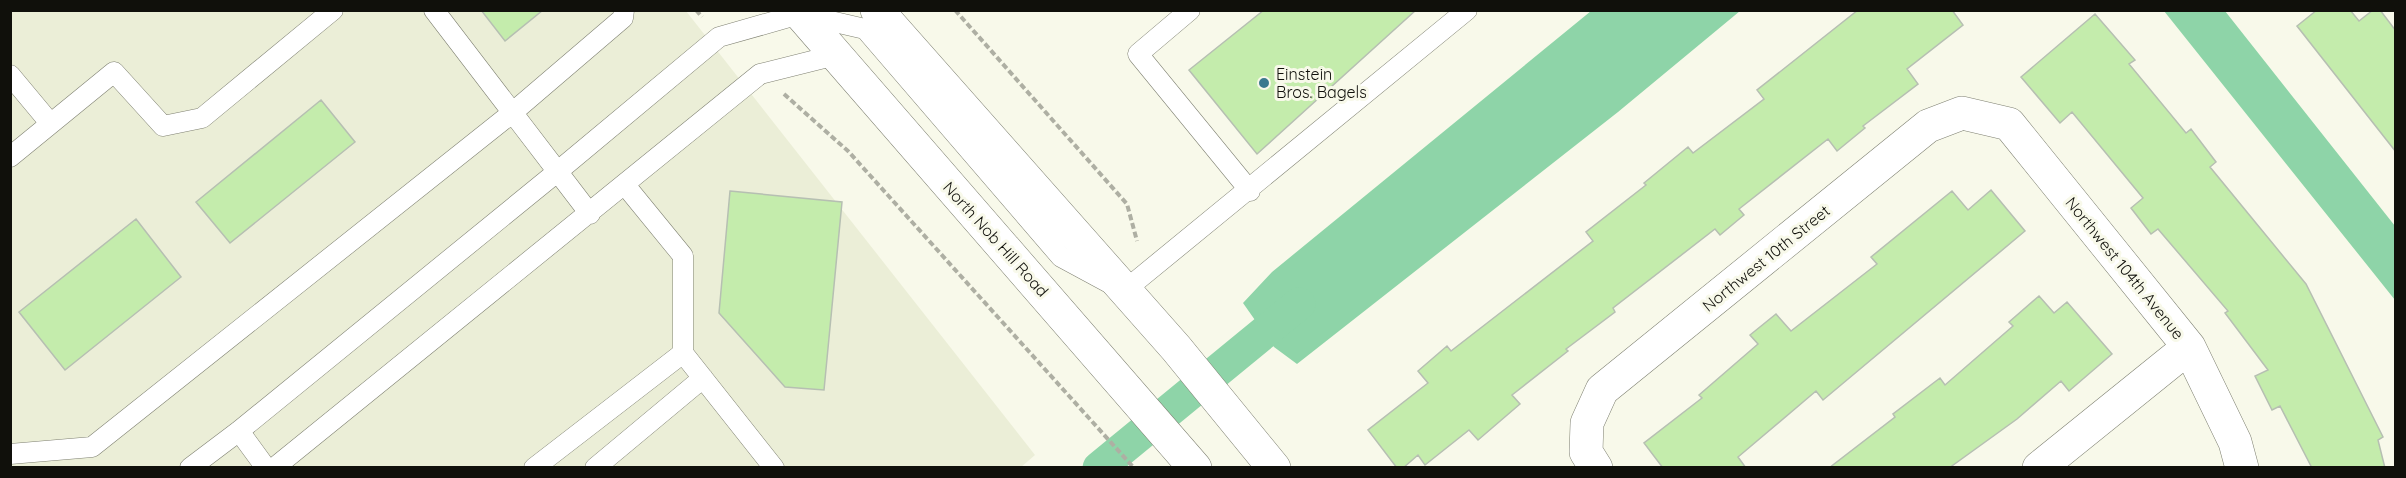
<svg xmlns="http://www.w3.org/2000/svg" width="2406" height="478" viewBox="0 0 2406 478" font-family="Quicksand,sans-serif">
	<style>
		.built { fill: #ebeed7 }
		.water { fill: #8ed4a8 }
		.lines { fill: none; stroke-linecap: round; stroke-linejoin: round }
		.canal { stroke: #8ed4a8; stroke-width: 33 }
		.building { fill: #c4ecac; stroke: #b6bfb2; stroke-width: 1.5 }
		.service-casing { stroke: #7f8072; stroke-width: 21 }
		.minor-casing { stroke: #7f8072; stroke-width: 34 }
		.secondary-casing { stroke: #7f8072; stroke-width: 34 }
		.path { stroke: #aeafa3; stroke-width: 4; stroke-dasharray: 6 3; stroke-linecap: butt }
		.service { stroke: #fff; stroke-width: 20 }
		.minor { stroke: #fff; stroke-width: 33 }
		.secondary { stroke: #fff; stroke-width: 33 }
		.poi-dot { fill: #3a798e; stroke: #f8f9ea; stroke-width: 2 }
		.labels { text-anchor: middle; stroke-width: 6; stroke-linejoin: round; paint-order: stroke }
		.poi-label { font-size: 16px; fill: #10100b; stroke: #f8f9ea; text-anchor: start }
		.street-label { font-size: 16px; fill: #10100b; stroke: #f8f9ea }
	</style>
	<rect width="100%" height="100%" fill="#f8f9ea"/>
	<path class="built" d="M 10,11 L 686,11 L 1035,455 L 1020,468 L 11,467 Z"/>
	<path class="water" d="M 1591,11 L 1740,11 L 1618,112 L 1297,364 L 1274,347 L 1243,303 L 1272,272 Z
		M 2164,11 L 2225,11 L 2395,226 L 2395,300 Z"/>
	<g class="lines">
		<path class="canal" d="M 1099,468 L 1299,304"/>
	</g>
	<path class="building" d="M 481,10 L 543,10 L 505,41 Z
		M 1264,10 L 1416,10 L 1257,154 L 1189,70 Z
		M 1858,10 L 1952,10 L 1963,25 L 1907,69 L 1918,84 L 1863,126 L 1865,128 L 1837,151 L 1828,139 L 1739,209 L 1744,215 L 1720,235 L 1715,229 L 1613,308 L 1615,312 L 1566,349 L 1568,351 L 1512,395 L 1520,404 L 1478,440 L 1469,430 L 1425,465 L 1418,455 L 1403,468 L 1397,468 L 1368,430 L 1428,383 L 1418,371 L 1447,346 L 1451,351 L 1593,241 L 1586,232 L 1646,185 L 1644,183 L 1688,147 L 1693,153 L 1764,99 L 1757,90 Z
		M 2317,10 L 2350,10 L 2359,21 L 2373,10 L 2380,10 L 2396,31 L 2396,152 L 2297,26 Z
		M 2095,14 L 2135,60 L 2129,64 L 2186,133 L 2191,129 L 2216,162 L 2210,167 L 2306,284 L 2383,437 L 2378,440 L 2385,468 L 2312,468 L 2280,406 L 2272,410 L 2255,376 L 2268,370 L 2225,313 L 2228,311 L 2158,229 L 2151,234 L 2131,208 L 2143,198 L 2072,112 L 2060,123 L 2021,77 Z
		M 321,100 L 355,142 L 230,243 L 196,202 Z
		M 1991,190 L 2025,231 L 1823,400 L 1816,391 L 1738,457 L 1746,468 L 1663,468 L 1644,443 L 1702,398 L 1699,395 L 1758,344 L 1750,335 L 1776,314 L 1791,331 L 1877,264 L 1871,257 L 1952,191 L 1968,210 Z
		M 730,191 L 842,202 L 824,390 L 785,387 L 719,313 Z
		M 136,219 L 181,277 L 65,370 L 19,312 Z
		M 2039,296 L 2054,313 L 2067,302 L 2112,354 L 2069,391 L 2061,381 L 2017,419 L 1949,468 L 1829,468 L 1895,417 L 1893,414 L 1940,378 L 1945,385 L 2013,326 L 2009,322 Z"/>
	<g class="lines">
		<defs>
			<path id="service" d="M 434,10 L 590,214
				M 1190,10 L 1138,54 L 1250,191
				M 10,75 L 50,123
				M 10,157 L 114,72 L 163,126 L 202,118 L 333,10
				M 683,353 L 774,468
				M 239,431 L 266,468
				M 10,454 L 92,447 L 512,113 L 623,18 L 624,10
				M 190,468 L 239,431 L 557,172 L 719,37 L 800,14 L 865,29 L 1061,257 L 1124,291 L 1467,10
				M 274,468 L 760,74 L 836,55
				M 534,468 L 683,353 L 683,256 L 625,185
				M 595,468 L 703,378"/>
			<path id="minor" d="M 1596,468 L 1586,452 L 1587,423 L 1602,390 L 1928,126 L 1962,113 L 2009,124 L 2189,347 L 2235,442 L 2242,468
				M 2039,468 L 2189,347"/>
			<path id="secondary" d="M 797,10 L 1195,468
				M 877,10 L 1176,348 L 1274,468"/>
		</defs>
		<use href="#service" class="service-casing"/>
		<use href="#minor" class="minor-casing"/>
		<use href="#secondary" class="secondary-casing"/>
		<path class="path" d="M 696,10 L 702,17
			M 955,10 L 1127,204 L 1137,241
			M 784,94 L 848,151 L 1134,468"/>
		<use href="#service" class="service"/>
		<use href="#minor" class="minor"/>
		<use href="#secondary" class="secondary"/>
	</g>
	<circle class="poi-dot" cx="1264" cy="83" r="6"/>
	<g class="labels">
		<g class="poi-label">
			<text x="1276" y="80">Einstein<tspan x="1276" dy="18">Bros. Bagels</tspan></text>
		</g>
		<g class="street-label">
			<text transform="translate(996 239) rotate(48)" y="6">North Nob Hill Road</text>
			<text transform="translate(1766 258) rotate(-39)" y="6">Northwest 10th Street</text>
			<text transform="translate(2125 268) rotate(51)" y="6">Northwest 104th Avenue</text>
		</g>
	</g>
	<rect width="2406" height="478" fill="none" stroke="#10100b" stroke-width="24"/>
</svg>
